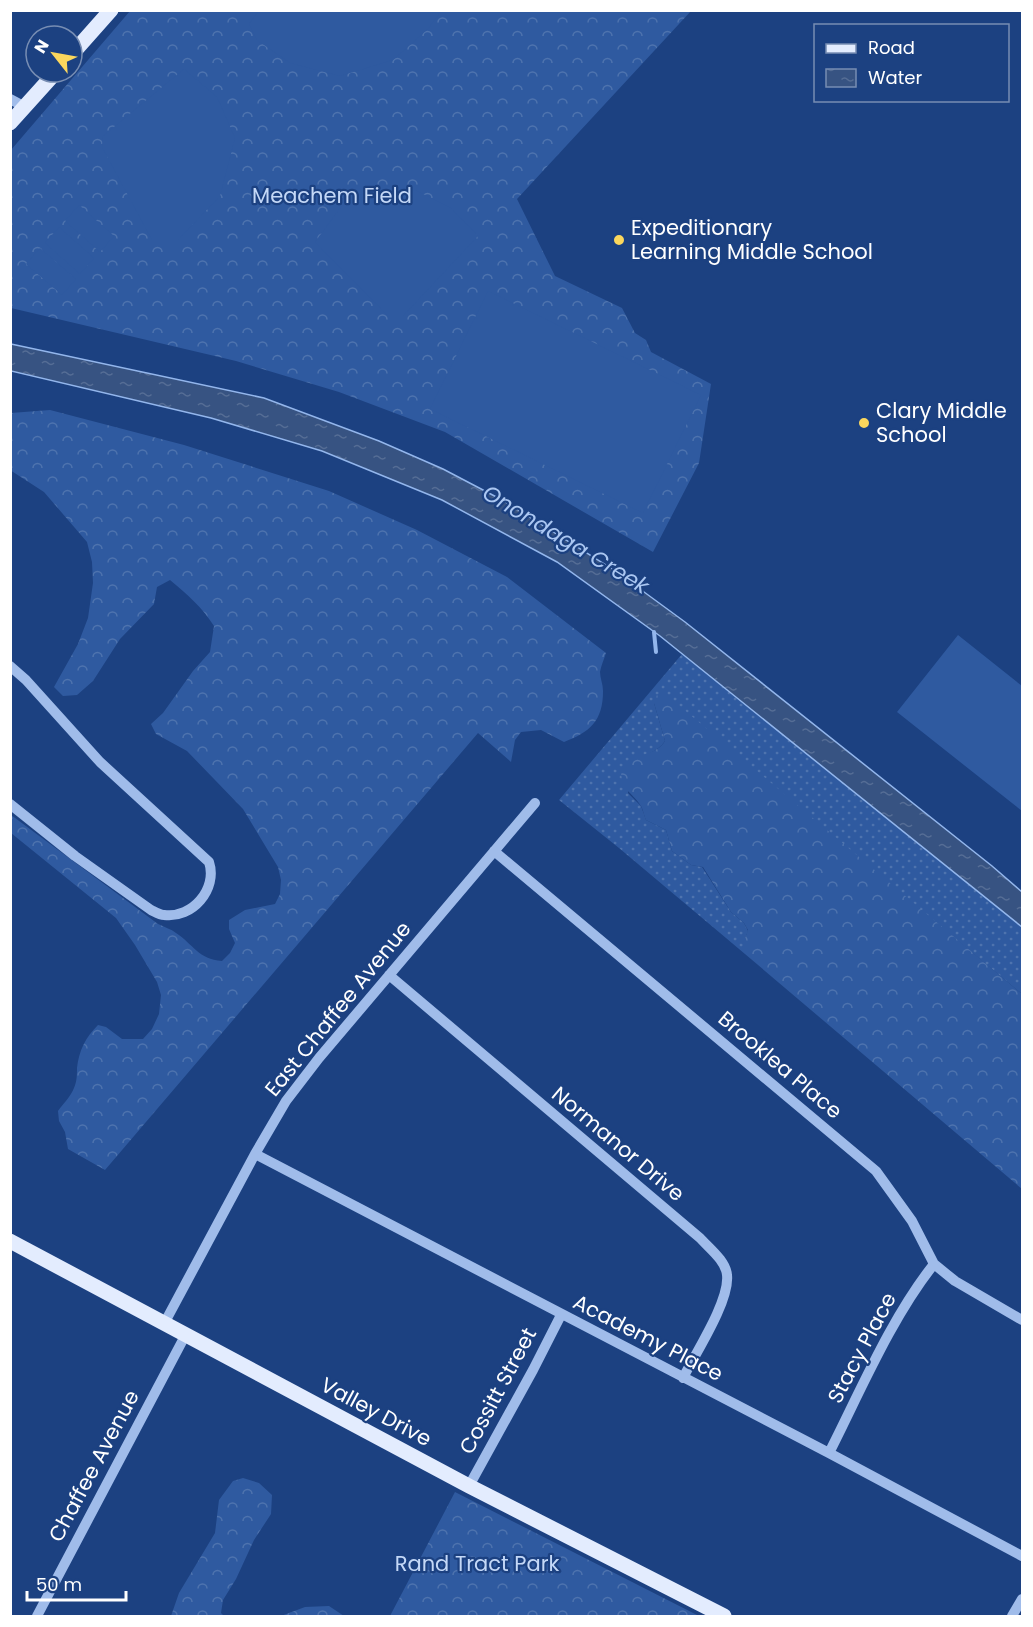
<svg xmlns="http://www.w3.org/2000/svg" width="1033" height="1627" viewBox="0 0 1033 1627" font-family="Poppins,sans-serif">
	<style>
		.grass { fill: url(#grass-dots) }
		.forest { fill: url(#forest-crowns) }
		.pitch { fill: #2f5aa0 }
		.water { fill: url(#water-ripples); stroke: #93b6ec; stroke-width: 1.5 }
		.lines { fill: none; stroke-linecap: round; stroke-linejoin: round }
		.stream { stroke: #93b6ec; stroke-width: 4 }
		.minor { stroke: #a0bcea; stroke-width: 10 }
		.major { stroke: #e3ecfe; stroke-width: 15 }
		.poi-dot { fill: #fbd75d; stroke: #1c4181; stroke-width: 2 }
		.labels { text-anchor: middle; stroke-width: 4.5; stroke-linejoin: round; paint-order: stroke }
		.park-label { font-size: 21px; fill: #c4d8f7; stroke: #1c4181 }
		.poi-label { font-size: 21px; fill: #fff; stroke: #1c4181; text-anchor: start }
		.street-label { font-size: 21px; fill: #fff; stroke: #1c4181 }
		.water-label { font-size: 22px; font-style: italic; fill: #abc7f2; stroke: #1c4181 }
	</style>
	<defs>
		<pattern id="grass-dots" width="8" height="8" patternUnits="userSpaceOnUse" patternTransform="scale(1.5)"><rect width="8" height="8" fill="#2f5aa0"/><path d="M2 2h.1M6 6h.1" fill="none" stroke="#4e73ae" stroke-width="1.8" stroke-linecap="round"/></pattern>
		<pattern id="forest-crowns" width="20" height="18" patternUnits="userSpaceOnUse" patternTransform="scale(1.5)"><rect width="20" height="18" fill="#2f5aa0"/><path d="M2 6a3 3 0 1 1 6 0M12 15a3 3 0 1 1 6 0" fill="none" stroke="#4e73ae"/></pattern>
		<pattern id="water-ripples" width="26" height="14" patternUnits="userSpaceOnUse" patternTransform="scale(1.5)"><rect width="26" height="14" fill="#375382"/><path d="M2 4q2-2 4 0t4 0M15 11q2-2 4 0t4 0" fill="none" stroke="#556d95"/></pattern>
	</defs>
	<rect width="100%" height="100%" fill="#1c4181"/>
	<path class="grass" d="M 682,654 L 1022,927 L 1022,994 L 916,906 L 654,703 L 665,741 C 658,752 643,756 631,761 L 628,793 L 641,806 L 646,820 L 666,830 L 672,851 L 691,865 L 702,867 L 731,912 L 744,923 L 748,931 L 745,938 L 745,954 L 619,848 L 559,800 Z"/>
	<path class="forest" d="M 130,11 L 691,11 L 517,199 L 555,276 L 622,308 L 635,333 L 646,340 L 651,352 L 711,384 L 699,463 L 653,552 L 445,432 L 339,392 L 236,361 L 11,308 L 11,150 Z
		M 50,410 L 184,445 L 329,491 L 417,530 L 507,577 L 606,653 C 604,659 601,666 600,672 C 600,678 603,684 603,691 C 603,721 590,732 564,742 L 541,730 L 521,732 L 515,740 L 511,762 L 478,733 L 105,1170 L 68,1149 L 65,1132 L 59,1121 L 58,1111 C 63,1104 71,1096 74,1088 C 77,1081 77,1075 77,1068 C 79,1051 85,1038 98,1025 L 106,1027 L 122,1039 L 143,1039 L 152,1029 L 159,1014 L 161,995 L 157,982 L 135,945 L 116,918 L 11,833 L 11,815 L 158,924 C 164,927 171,929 176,933 C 194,945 198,959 222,961 L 230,953 L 235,943 L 229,929 L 229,920 L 245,910 L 275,904 L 280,894 L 281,880 L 278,867 L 243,809 L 187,751 L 156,734 L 151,724 L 163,713 L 193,671 L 210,652 L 214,626 C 202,607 187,594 170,580 L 157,587 L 154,604 L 120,639 L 93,681 L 77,695 L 63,696 L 54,687 L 78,644 L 88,618 L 93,583 L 92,562 L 87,542 L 44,492 L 10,470 L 11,413 Z
		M 663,692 L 1022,994 L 1022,1189 L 745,954 L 745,938 L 748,930 L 744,923 L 731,912 L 703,867 L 691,865 L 672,851 L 666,830 L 646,820 C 644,816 643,809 641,806 C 632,792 622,791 621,772 C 623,769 627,763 630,761 C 642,753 657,754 665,741 L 654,703 L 657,695 Z
		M 243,1478 L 259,1483 L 272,1495 L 271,1514 L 254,1540 L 236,1579 L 223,1600 L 221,1613 L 224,1616 L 171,1616 L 179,1593 L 215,1533 L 219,1500 L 233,1481 Z
		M 455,1492 L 699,1616 L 390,1616 Z
		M 329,1606 L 344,1616 L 281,1616 L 305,1607 Z"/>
	<path class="pitch" d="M 259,10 L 441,10 L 441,11 L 428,29 L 393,60 L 340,76 L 290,63 L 257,40 L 249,24 Z
		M 184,69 L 217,97 L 235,138 L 220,196 L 178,240 L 152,240 L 102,147 L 103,136 Z
		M 380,185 L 417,191 L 451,208 L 478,236 L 403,316 L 388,316 L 315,242 L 344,203 Z
		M 79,205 L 114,236 L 100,252 L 65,221 Z
		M 59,227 L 94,258 L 80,274 L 45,243 Z
		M 40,248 L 76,279 L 62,295 L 26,264 Z
		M 488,291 L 701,395 L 643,513 L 430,409 Z
		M 958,635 L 1022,686 L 1022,811 L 897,712 Z"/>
	<path class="water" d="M 11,344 L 264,398 L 379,441 L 443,469 L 504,501 L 614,570 L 685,622 L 992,866 L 1022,892 L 1022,927 L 660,636 L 557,562 L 442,500 L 322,451 L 211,418 L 11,371 Z"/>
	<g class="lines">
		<path class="stream" d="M 654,632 L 656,652"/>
		<path class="minor" d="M 10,99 L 25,107
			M 10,666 L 26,680 L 100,762 L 209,862 C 218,889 192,919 164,915 C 160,915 155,912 151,910 L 75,856 L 10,804
			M 494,851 L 876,1171 L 912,1221 L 934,1264 L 955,1281 L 1022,1320
			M 389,975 L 700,1238 C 709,1248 726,1261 727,1275 C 730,1301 695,1354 683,1378
			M 255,1154 L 829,1453 L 1022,1556
			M 165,1322 L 255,1154 L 286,1101 L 319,1058 L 535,803
			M 829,1453 C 860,1392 891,1318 934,1264
			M 469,1486 L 533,1370 L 561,1315
			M 37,1616 L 186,1334
			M 1012,1616 L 1022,1599"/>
		<path class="major" d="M 72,54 L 111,10
			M 10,123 L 56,72
			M 10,1241 L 469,1486 L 724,1616"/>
	</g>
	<g class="poi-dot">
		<circle cx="619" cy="240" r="6"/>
		<circle cx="864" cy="423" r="6"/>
	</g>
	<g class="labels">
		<g class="park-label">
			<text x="332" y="203">Meachem Field</text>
			<text x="477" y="1571">Rand Tract Park</text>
		</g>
		<g class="poi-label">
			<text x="631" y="235">Expeditionary<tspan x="631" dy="24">Learning Middle School</tspan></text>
			<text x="876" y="418">Clary Middle<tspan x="876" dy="24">School</tspan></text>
		</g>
		<g class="street-label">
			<text transform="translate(338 1009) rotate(-51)" y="7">East Chaffee Avenue</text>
			<text transform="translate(780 1065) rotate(40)" y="7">Brooklea Place</text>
			<text transform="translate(618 1144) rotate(40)" y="7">Normanor Drive</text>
			<text transform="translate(648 1338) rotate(27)" y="7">Academy Place</text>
			<text transform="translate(862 1348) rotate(-62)" y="7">Stacy Place</text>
			<text transform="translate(498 1391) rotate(-62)" y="7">Cossitt Street</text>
			<text transform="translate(376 1412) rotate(28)" y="7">Valley Drive</text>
			<text transform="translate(94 1466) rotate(-62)" y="7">Chaffee Avenue</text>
		</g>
		<g class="water-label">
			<text transform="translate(566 539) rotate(31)" y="8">Onondaga Creek</text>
		</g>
	</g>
	<rect width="1033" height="1627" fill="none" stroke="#ffffff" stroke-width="24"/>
	<rect x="814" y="24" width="195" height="78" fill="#1c4181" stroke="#778db3" stroke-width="1.5"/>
	<rect x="826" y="44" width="30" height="9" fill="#e3ecfe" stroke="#778db3" stroke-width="1.5"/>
	<text x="868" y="54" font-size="18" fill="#ffffff">Road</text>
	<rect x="826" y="69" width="30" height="18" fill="url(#water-ripples)" stroke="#778db3" stroke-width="1.5"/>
	<text x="868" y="84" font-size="18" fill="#ffffff">Water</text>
	<g transform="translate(54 54) rotate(301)"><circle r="28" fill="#1c4181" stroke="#778db3" stroke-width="1.5"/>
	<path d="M0-4.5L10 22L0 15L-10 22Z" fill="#fbd75d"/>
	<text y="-9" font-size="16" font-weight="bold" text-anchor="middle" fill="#ffffff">N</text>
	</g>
	<path d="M27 1591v9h99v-9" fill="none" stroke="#ffffff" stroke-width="3"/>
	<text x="36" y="1591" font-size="18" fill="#ffffff" stroke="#1c4181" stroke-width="4.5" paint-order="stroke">50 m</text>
</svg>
